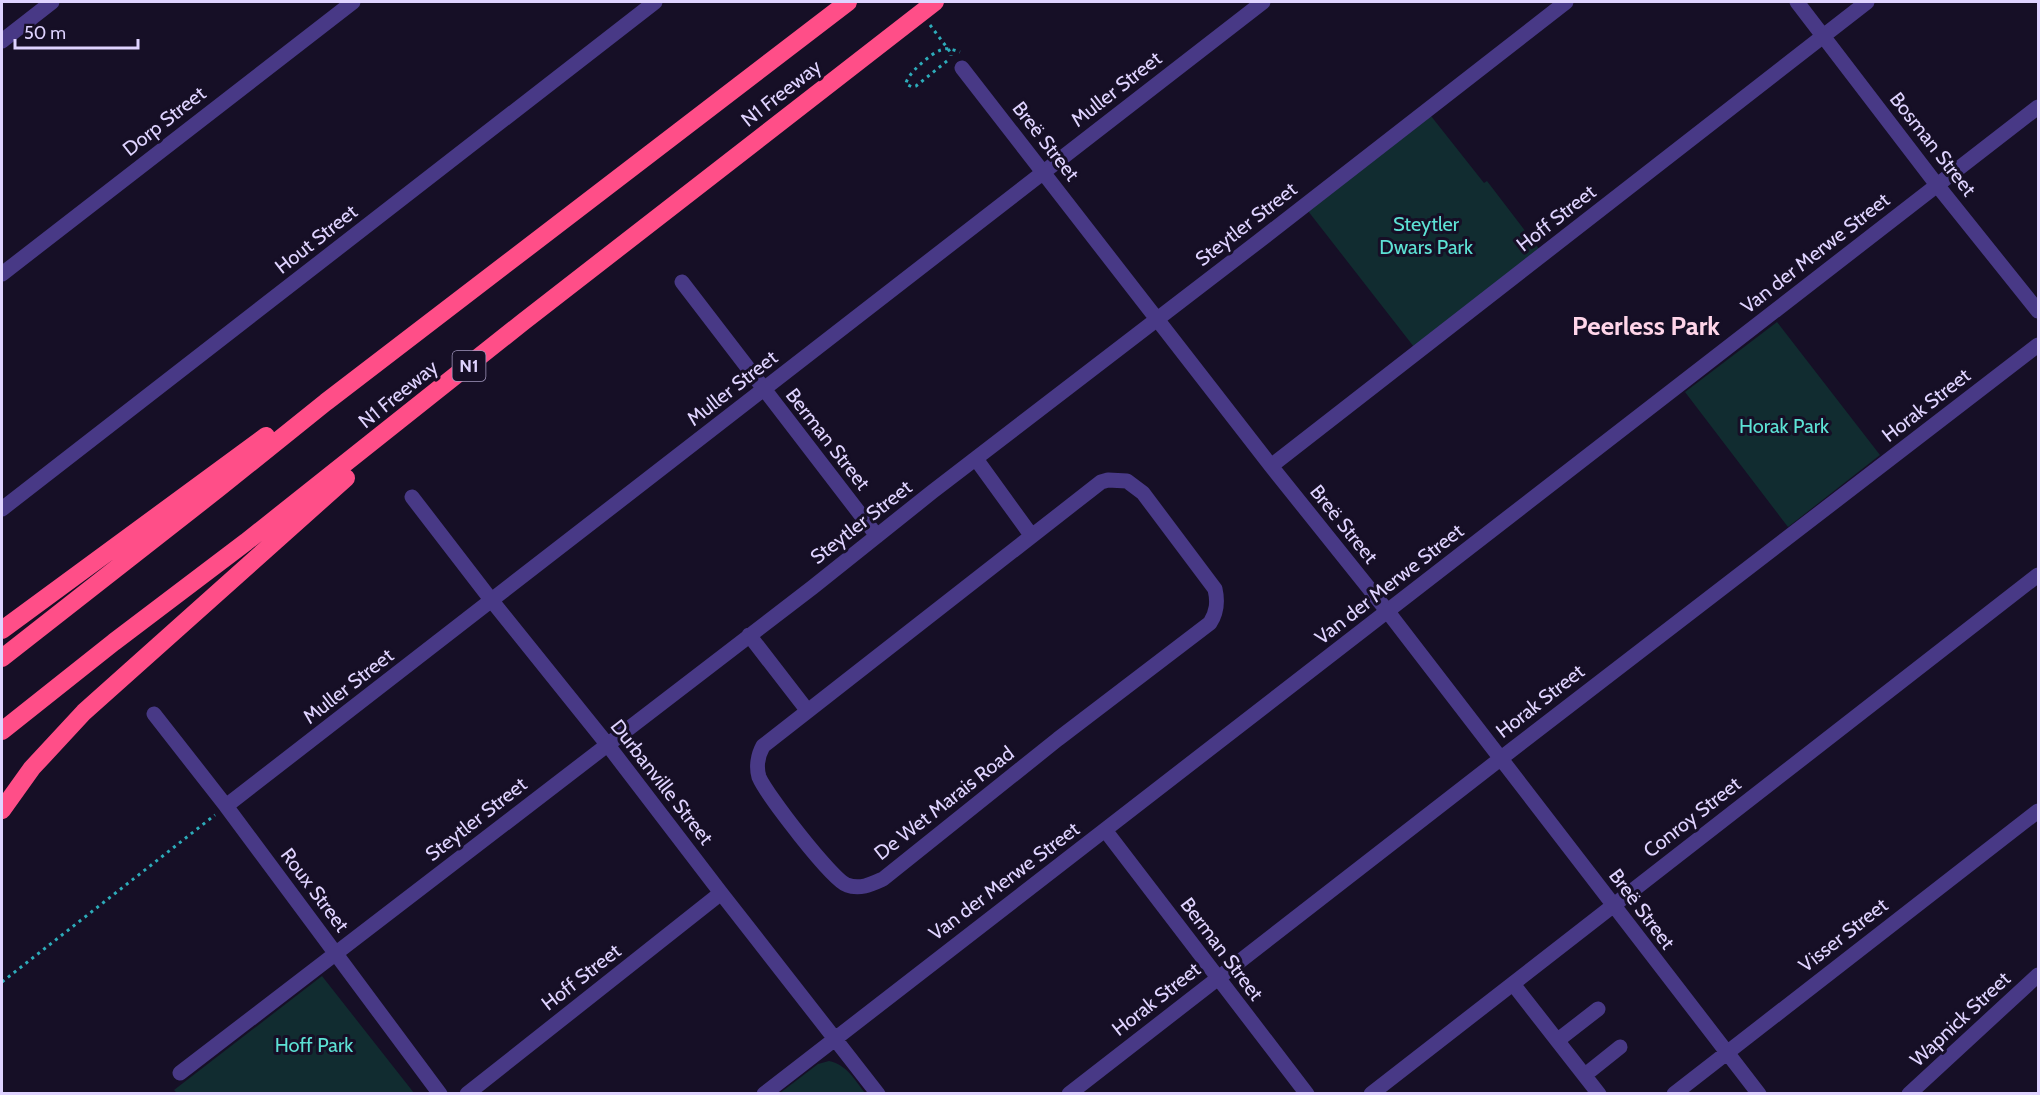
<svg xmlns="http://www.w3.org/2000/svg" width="2040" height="1095" viewBox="0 0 2040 1095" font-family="Cabin,sans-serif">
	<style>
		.green { fill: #112c30 }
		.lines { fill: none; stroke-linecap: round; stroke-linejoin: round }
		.path { stroke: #2dacba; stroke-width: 3; stroke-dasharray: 3 4.5; stroke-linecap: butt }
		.minor { stroke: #483986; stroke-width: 15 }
		.highway { stroke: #ff4e88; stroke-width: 18 }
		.labels { text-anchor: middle; stroke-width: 6; stroke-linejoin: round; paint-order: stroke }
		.shield { fill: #160f26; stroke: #a398be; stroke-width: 1.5 }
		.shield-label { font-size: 18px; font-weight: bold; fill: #dfd3ff }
		.street-label { font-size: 20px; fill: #dfd3ff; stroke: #160f26 }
		.park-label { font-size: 20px; fill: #5de2d5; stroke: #160f26 }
		.district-label { font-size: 26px; font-weight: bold; fill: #ffd5e9; stroke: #160f26 }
	</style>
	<rect width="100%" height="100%" fill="#160f26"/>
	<path class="green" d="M 1431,116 L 1484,183 L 1487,181 L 1539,249 L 1414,347 L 1308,211 Z
		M 1777,322 L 1880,455 L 1788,527 L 1685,392 Z
		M 322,976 L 414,1093 L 177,1093 L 174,1090 Z
		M 829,1061 C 846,1064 855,1080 865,1093 L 780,1093 L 818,1064 Z"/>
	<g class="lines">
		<path class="path" d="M 930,25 L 951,53 L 951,56
			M 947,61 L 916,86 L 912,87 L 906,84 C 906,75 931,53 941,50 C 947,47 954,50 960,52
			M 2,982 L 215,815"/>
		<path class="minor" d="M 1797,2 L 1937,185 L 2038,311
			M 2,41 L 52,2
			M 962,68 L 1271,466 L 1388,612 L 1759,1094
			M 2,274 L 353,2
			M 682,282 L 877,536
			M 976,459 L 1031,535
			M 1271,466 L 1867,2
			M 1108,480 L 1127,481 L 1143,493 L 1215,589 C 1218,602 1217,612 1210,623 L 1058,739 L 883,879 C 872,884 860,890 847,885 C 832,880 766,794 759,777 C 756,767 758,755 763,746 L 1101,482 Z
			M 412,497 L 492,601 L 607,744 L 721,893 L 878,1094
			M 2,509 L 655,2
			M 749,635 L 807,710
			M 154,714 L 226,806 L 440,1094
			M 226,806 L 1263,2
			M 1105,830 L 1307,1094
			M 1513,984 L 1599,1094
			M 1558,1040 L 1598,1009
			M 180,1073 L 813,587 L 932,492 L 1259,241 L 1566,2
			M 1585,1075 L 1620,1047
			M 467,1094 L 721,893
			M 764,1094 L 2038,107
			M 1069,1094 L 1513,749 L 2038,345
			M 1371,1094 L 2038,575
			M 1674,1094 L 2038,811
			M 1909,1094 L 2038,975"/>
		<path class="highway" d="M 2,630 L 266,436
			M 2,658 L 219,488 L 326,402 L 848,2
			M 2,731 L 114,642 L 246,542 L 523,322 L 935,2
			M 2,810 L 32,768 L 84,712 L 346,478"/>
	</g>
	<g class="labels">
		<rect class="shield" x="452.5" y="351" width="33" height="30" rx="4.5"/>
		<g class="shield-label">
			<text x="469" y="372">N1</text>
		</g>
		<g class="street-label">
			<text transform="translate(1116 89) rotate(-38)" y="7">Muller Street</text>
			<text transform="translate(781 93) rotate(-38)" y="7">N1 Freeway</text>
			<text transform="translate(164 121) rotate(-38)" y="7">Dorp Street</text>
			<text transform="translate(1046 141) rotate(52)" y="7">Breë Street</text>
			<text transform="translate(1933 144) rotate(52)" y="7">Bosman Street</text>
			<text transform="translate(1556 218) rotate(-38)" y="7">Hoff Street</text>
			<text transform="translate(1246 224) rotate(-38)" y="7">Steytler Street</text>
			<text transform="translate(316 239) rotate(-38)" y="7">Hout Street</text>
			<text transform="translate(1815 253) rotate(-38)" y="7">Van der Merwe Street</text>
			<text transform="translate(732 388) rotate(-38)" y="7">Muller Street</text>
			<text transform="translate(398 394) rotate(-39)" y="7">N1 Freeway</text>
			<text transform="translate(1926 405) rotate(-38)" y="7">Horak Street</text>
			<text transform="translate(828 439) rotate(52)" y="7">Berman Street</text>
			<text transform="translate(861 522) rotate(-38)" y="7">Steytler Street</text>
			<text transform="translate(1344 524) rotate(51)" y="7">Breë Street</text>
			<text transform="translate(1389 584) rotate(-38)" y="7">Van der Merwe Street</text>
			<text transform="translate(348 686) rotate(-38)" y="7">Muller Street</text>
			<text transform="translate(1540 701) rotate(-38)" y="7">Horak Street</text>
			<text transform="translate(662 782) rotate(52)" y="7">Durbanville Street</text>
			<text transform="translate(944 803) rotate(-38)" y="7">De Wet Marais Road</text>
			<text transform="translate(1692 817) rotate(-38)" y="7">Conroy Street</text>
			<text transform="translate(476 819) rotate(-38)" y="7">Steytler Street</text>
			<text transform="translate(1004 881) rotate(-37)" y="7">Van der Merwe Street</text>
			<text transform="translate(315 890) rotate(53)" y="7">Roux Street</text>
			<text transform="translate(1642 909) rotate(53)" y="7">Breë Street</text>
			<text transform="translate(1843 935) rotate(-38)" y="7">Visser Street</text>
			<text transform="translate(1222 949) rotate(53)" y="7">Berman Street</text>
			<text transform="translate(581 977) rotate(-38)" y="7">Hoff Street</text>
			<text transform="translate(1156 999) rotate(-38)" y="7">Horak Street</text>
			<text transform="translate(1960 1019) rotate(-43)" y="7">Wapnick Street</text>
		</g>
		<g class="park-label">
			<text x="1426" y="231">Steytler<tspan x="1426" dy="23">Dwars Park</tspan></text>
			<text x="1784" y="433">Horak Park</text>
			<text x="314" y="1052">Hoff Park</text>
		</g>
		<g class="district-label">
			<text x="1646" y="335">Peerless Park</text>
		</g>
	</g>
	<rect width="2040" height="1095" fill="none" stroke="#dfd3ff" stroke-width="6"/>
	<path d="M15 39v9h123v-9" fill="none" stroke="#dfd3ff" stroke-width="3"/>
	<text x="24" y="39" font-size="18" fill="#dfd3ff" stroke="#160f26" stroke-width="4.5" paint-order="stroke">50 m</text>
</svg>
